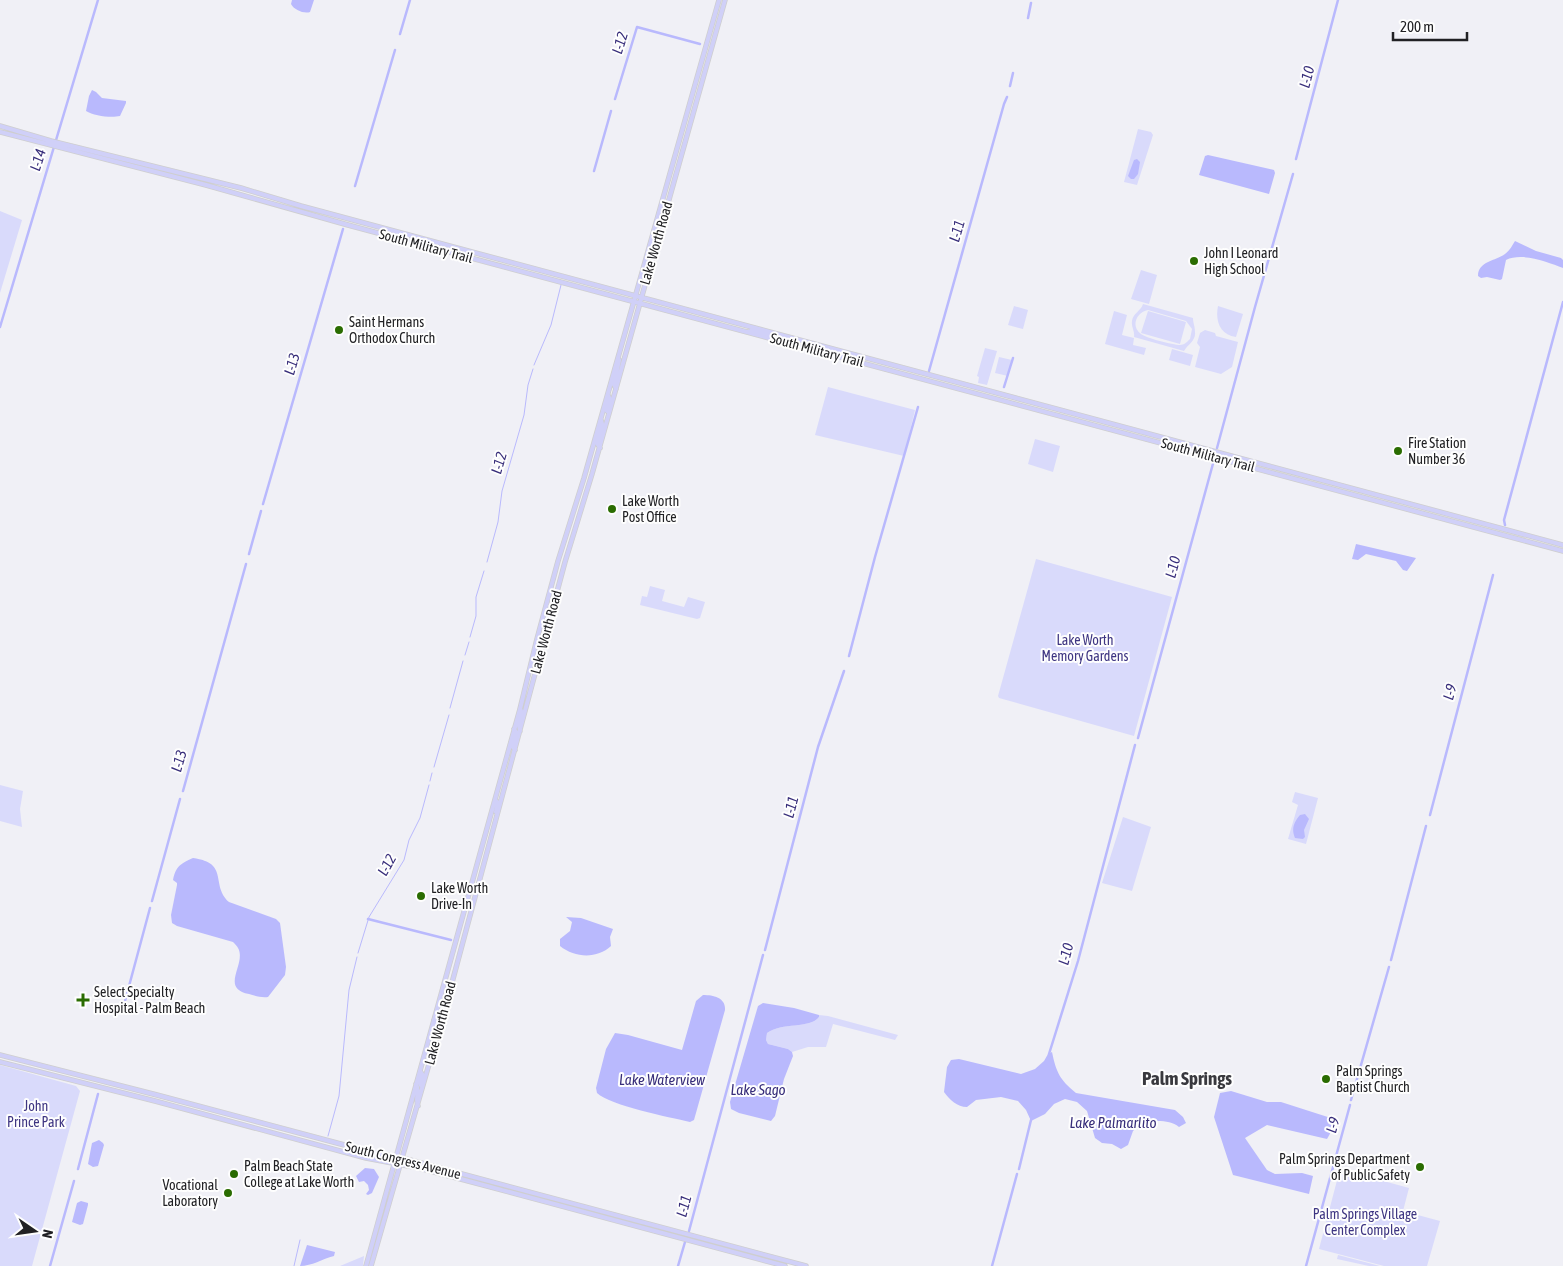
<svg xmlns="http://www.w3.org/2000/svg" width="1563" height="1266" viewBox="0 0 1563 1266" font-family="'Asap Condensed',sans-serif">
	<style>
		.green { fill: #d9dafb; fill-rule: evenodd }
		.water { fill: #b9b9fd }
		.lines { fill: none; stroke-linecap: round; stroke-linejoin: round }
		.stream { stroke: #b9b9fd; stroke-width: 1 }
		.canal { stroke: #b9b9fd; stroke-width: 2.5 }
		.major-casing { stroke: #cececf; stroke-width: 5.5 }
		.major { stroke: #d0d0f8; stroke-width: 4 }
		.poi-dot { fill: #2a6c01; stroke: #fefefe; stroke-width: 2 }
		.labels { text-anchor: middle; stroke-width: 4; stroke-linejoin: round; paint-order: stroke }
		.street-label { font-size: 14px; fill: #212124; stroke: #fefefe }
		.poi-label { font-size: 14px; fill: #212124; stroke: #fefefe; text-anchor: start }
		.park-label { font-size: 14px; fill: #3e3582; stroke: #fefefe }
		.water-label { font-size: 15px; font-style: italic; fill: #372d7a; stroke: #fefefe }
		.district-label { font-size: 19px; font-weight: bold; fill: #39393e; stroke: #fefefe }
	</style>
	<rect width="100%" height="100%" fill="#f0f0f6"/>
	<path class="green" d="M 1138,129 L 1151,132 L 1153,135 L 1137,185 L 1124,182 Z
		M 0,211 L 22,220 L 0,293 Z
		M 1141,270 L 1157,275 L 1149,304 L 1131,299 Z
		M 1143,304 L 1193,318 C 1193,323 1195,326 1195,332 C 1196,341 1188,344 1184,351 L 1134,337 C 1135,331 1131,327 1132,321 C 1133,313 1141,311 1143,304 ZM 1148,310 L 1186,321 L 1192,329 L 1190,339 C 1187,342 1184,345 1180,345 C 1173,345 1146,338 1141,334 C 1130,326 1137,312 1148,310 Z
		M 1014,306 L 1028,310 L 1023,329 L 1008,325 Z
		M 1218,306 L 1243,314 L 1236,337 C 1220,335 1215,321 1218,306 Z
		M 1114,311 L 1127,315 L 1122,335 L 1134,338 L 1133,345 L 1146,348 L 1144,355 L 1105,344 Z
		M 1148,311 L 1186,322 L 1180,344 L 1141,333 Z
		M 1205,330 L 1215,333 L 1216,336 L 1238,342 L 1232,367 L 1221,374 L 1195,367 L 1200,347 L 1197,343 L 1200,333 Z
		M 985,348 L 997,351 L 987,385 L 978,383 L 979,377 L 977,376 Z
		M 1172,349 L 1193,355 L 1190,366 L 1169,360 Z
		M 999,357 L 1012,360 L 1008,376 L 995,373 Z
		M 828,387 L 915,410 L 904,456 L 815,435 Z
		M 1035,439 L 1060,446 L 1053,472 L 1028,464 Z
		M 1036,559 L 1172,597 L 1134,736 L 999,698 L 998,696 Z
		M 650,586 L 665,590 L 662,601 L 684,607 L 688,597 L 705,602 L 700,618 L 697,619 L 640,605 L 642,596 L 647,597 Z
		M 0,785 L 23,791 L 20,809 L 22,827 L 0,821 Z
		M 1295,792 L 1318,798 L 1306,844 L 1288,839 L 1298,805 L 1292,802 Z
		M 1123,817 L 1151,827 L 1132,891 L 1102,883 Z
		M 819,1015 L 828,1016 L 898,1035 L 895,1040 L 833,1024 L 826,1047 L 808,1047 L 792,1052 L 788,1049 L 768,1044 L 766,1040 L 767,1033 C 782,1022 810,1029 819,1017 Z
		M 0,1065 L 76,1086 L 80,1091 L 32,1266 L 0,1266 Z
		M 1340,1169 L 1409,1188 L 1403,1211 L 1440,1221 L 1427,1266 L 1384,1266 L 1319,1249 Z
		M 1338,1255 L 1380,1266 L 1369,1266 L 1337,1259 Z
		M 364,1256 L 363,1266 L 340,1266 Z"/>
	<path class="water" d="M 292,0 L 314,0 L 310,12 C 304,14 294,10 291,4 Z
		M 92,90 L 96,92 L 102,98 L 126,101 L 126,103 L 120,116 C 111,118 94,116 86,111 L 89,96 Z
		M 1208,155 L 1274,170 L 1275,173 L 1269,194 L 1199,175 L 1205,156 Z
		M 1137,159 L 1140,162 L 1138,174 L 1134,179 L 1131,179 L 1128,176 L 1134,160 Z
		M 1515,241 L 1536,251 L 1561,258 L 1563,260 L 1563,268 C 1548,262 1522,252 1506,260 L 1502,279 L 1500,280 L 1487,277 L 1481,278 L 1478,276 C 1478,261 1496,261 1505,254 C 1510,250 1512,246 1515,241 Z
		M 1356,544 L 1416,558 L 1407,571 L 1403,570 L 1396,561 L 1366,554 L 1358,560 L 1352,559 Z
		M 1305,814 L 1309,819 L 1304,830 L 1305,837 L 1303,839 L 1295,838 C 1291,829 1294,822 1300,815 Z
		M 193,858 C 230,863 210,885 229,902 L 276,919 L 280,923 L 286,967 L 285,975 L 268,997 C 262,998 255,996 249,994 C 219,988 247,964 238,948 C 237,946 235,944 233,942 L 177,926 L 172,923 L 171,915 L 177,885 L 177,883 L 173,880 C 176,866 180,864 193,858 Z
		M 566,917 L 581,918 L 613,929 L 610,937 L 611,946 C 597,959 575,958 560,946 L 560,939 L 570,931 L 572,922 Z
		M 703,995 C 714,995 726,998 725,1010 L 694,1120 L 690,1122 C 669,1117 611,1106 597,1093 L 596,1088 L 606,1049 L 615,1033 L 628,1035 L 682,1050 L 696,1001 Z
		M 763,1003 L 794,1008 L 819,1015 L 819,1017 C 810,1029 782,1022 767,1033 L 766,1040 L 768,1044 L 788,1049 L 792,1052 L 793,1056 L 784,1079 L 775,1116 L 771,1121 L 739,1113 L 731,1109 L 730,1102 L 758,1006 Z
		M 1052,1052 C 1056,1072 1060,1080 1076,1093 L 1175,1110 L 1183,1117 L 1186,1123 L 1179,1127 C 1169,1119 1155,1121 1142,1122 L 1133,1131 L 1128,1145 L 1121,1149 L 1112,1144 L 1102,1143 L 1095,1138 L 1087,1111 L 1077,1102 L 1065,1099 L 1054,1104 L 1045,1114 L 1031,1121 L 1026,1110 L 1018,1101 L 1001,1097 L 976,1100 L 967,1107 C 957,1107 950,1100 944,1092 L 947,1067 L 951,1060 L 959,1059 L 1021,1074 L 1035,1069 L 1044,1061 L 1048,1054 Z
		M 1231,1091 L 1267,1102 L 1281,1102 L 1334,1119 L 1336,1123 L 1327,1139 L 1267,1125 L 1245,1138 L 1267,1170 L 1275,1174 L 1302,1173 L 1313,1176 L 1309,1194 L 1233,1175 L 1214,1117 L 1220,1093 Z
		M 99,1140 L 103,1143 L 104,1145 L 98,1166 L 93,1167 L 88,1164 L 92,1143 Z
		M 365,1168 L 374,1169 L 379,1177 L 372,1193 L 368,1195 L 366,1194 L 369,1190 L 368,1185 L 364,1181 L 359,1182 L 356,1176 Z
		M 81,1201 L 88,1203 L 88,1205 L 83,1224 L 80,1225 L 72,1222 L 77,1203 Z
		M 307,1245 L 335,1252 L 334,1256 C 322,1259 312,1266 300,1266 Z"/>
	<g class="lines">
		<path class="stream" d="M 534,365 L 551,325 L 561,285
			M 487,562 L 498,522 L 502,491 L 524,415 L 528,385 L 533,369
			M 470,637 L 476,616 L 476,597 L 484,571
			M 465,655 L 469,642
			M 450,708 L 463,661
			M 434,767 L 449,715
			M 430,781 L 432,773
			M 358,953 L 369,917 L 404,860 L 409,840 L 420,818 L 429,785
			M 328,1136 L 339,1096 L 349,990 L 357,957
			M 294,1266 L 300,1240"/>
		<path class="canal" d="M 1028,18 L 1031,3
			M 400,34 L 410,0
			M 1010,86 L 1013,73
			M 615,99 L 637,27 L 700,44
			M 1296,159 L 1338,0
			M 594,171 L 611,111
			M 355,186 L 395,50
			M 0,327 L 98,0
			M 929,371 L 1004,104 L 1007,97
			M 1004,387 L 1013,358
			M 1217,448 L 1255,307 L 1293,174
			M 263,504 L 343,229
			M 1505,525 L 1504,520 L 1563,302
			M 249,554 L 261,511
			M 849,656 L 875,557 L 918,407
			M 1138,738 L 1214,460
			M 183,791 L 246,564
			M 1430,815 L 1493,575
			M 152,901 L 180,799
			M 368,919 L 451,940
			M 765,950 L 818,747 L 844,671
			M 1391,960 L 1426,826
			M 125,1001 L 150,908
			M 1049,1054 L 1078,961 L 1135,745
			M 1351,1100 L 1389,967
			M 78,1169 L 98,1094
			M 1019,1169 L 1031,1120
			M 689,1231 L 763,955
			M 50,1266 L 74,1181
			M 678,1266 L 685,1242
			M 992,1266 L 1017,1174
			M 1306,1266 L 1350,1105"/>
		<defs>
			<path id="major" d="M 0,126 L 51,141 L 241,188 L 301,206 L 1563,545
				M 0,132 L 206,185 L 348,225 L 1563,551
				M 748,332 L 753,330 L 772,335
				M 832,354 L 835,352 L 852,357 L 858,356
				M 616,389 L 614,384 L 619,360
				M 607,411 L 610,400 L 608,395
				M 600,448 L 597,443 L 602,424 L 601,420
				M 520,709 L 522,713 L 519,725 L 520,731
				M 514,729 L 517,734 L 513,747 L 515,750
				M 495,800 L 498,803 L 496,812
				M 434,1020 L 437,1023 L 433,1036 L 436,1041
				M 0,1055 L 157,1095 L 367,1151 L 410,1160 L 806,1266
				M 0,1062 L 155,1101 L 366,1158 L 419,1168 L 472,1182 L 785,1266
				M 420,1071 L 422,1074 L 420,1083 L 422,1087
				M 416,1084 C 420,1092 415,1098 418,1106
				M 366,1266 L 520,709 L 537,639 L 558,561 L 584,478 L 719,0
				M 371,1266 L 446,1005 L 565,562 L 592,474 L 725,0"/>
		</defs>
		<use href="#major" class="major-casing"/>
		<use href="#major" class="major"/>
	</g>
	<g class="poi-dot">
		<circle cx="1194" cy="261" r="5"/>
		<circle cx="339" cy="330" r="5"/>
		<circle cx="1398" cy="451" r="5"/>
		<circle cx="612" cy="509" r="5"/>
		<circle cx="421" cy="896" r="5"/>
		<path d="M80.5 992.5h5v5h5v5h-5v5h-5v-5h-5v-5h5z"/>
		<circle cx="1326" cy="1079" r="5"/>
		<circle cx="1420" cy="1167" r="5"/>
		<circle cx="234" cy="1174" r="5"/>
		<circle cx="228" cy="1193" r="5"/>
	</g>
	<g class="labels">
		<g class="street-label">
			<text transform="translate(656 243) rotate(-74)" y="5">Lake Worth Road</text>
			<text transform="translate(426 246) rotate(15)" y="5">South Military Trail</text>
			<text transform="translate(817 350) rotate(15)" y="5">South Military Trail</text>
			<text transform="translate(1208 455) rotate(15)" y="5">South Military Trail</text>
			<text transform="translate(546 632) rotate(-75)" y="5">Lake Worth Road</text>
			<text transform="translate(440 1023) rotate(-75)" y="5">Lake Worth Road</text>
			<text transform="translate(403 1160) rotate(14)" y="5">South Congress Avenue</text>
		</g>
		<g class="poi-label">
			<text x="1204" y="258">John I Leonard<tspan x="1204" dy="16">High School</tspan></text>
			<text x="349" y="327">Saint Hermans<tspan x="349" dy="16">Orthodox Church</tspan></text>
			<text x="1408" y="448">Fire Station<tspan x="1408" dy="16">Number 36</tspan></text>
			<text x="622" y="506">Lake Worth<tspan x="622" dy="16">Post Office</tspan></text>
			<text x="431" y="893">Lake Worth<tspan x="431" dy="16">Drive-In</tspan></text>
			<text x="94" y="997">Select Specialty<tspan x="94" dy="16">Hospital - Palm Beach</tspan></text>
			<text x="1336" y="1076">Palm Springs<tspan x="1336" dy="16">Baptist Church</tspan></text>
			<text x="1410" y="1164" text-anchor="end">Palm Springs Department<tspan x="1410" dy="16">of Public Safety</tspan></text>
			<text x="244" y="1171">Palm Beach State<tspan x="244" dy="16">College at Lake Worth</tspan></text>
			<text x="218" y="1190" text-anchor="end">Vocational<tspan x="218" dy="16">Laboratory</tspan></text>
		</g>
		<g class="park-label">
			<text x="1085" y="645">Lake Worth<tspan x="1085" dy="16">Memory Gardens</tspan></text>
			<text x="36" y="1111">John<tspan x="36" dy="16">Prince Park</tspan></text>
			<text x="1365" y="1219">Palm Springs Village<tspan x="1365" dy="16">Center Complex</tspan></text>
		</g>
		<g class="water-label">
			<text transform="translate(620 43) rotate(-73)" y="5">L-12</text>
			<text transform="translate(1307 77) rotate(-75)" y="5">L-10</text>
			<text transform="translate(38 160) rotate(-73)" y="5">L-14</text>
			<text transform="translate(957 231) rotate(-74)" y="5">L-11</text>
			<text transform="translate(292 364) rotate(-74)" y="5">L-13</text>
			<text transform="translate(499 463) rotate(-74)" y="5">L-12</text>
			<text transform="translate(1173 567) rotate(-75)" y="5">L-10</text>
			<text transform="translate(1450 692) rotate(-75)" y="5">L-9</text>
			<text transform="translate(179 761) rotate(-74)" y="5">L-13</text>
			<text transform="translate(791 807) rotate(-75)" y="5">L-11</text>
			<text transform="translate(387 865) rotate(-61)" y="5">L-12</text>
			<text transform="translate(1066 954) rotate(-75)" y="5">L-10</text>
			<text x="662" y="1085">Lake Waterview</text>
			<text x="758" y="1095">Lake Sago</text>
			<text x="1113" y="1128">Lake Palmarlito</text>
			<text transform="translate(1333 1125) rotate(-75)" y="5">L-9</text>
			<text transform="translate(684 1206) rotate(-75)" y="5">L-11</text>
		</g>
		<g class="district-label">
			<text x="1187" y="1085">Palm Springs</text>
		</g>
	</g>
	<g transform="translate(35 1231) rotate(103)" stroke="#fefefe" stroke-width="4" paint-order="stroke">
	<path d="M0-4L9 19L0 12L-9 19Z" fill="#212124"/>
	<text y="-8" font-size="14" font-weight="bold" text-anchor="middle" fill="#212124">N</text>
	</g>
	<path d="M1393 32v8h74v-8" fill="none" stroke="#212124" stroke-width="2.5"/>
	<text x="1400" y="32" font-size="15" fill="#212124" stroke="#fefefe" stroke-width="4" paint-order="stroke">200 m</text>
</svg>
